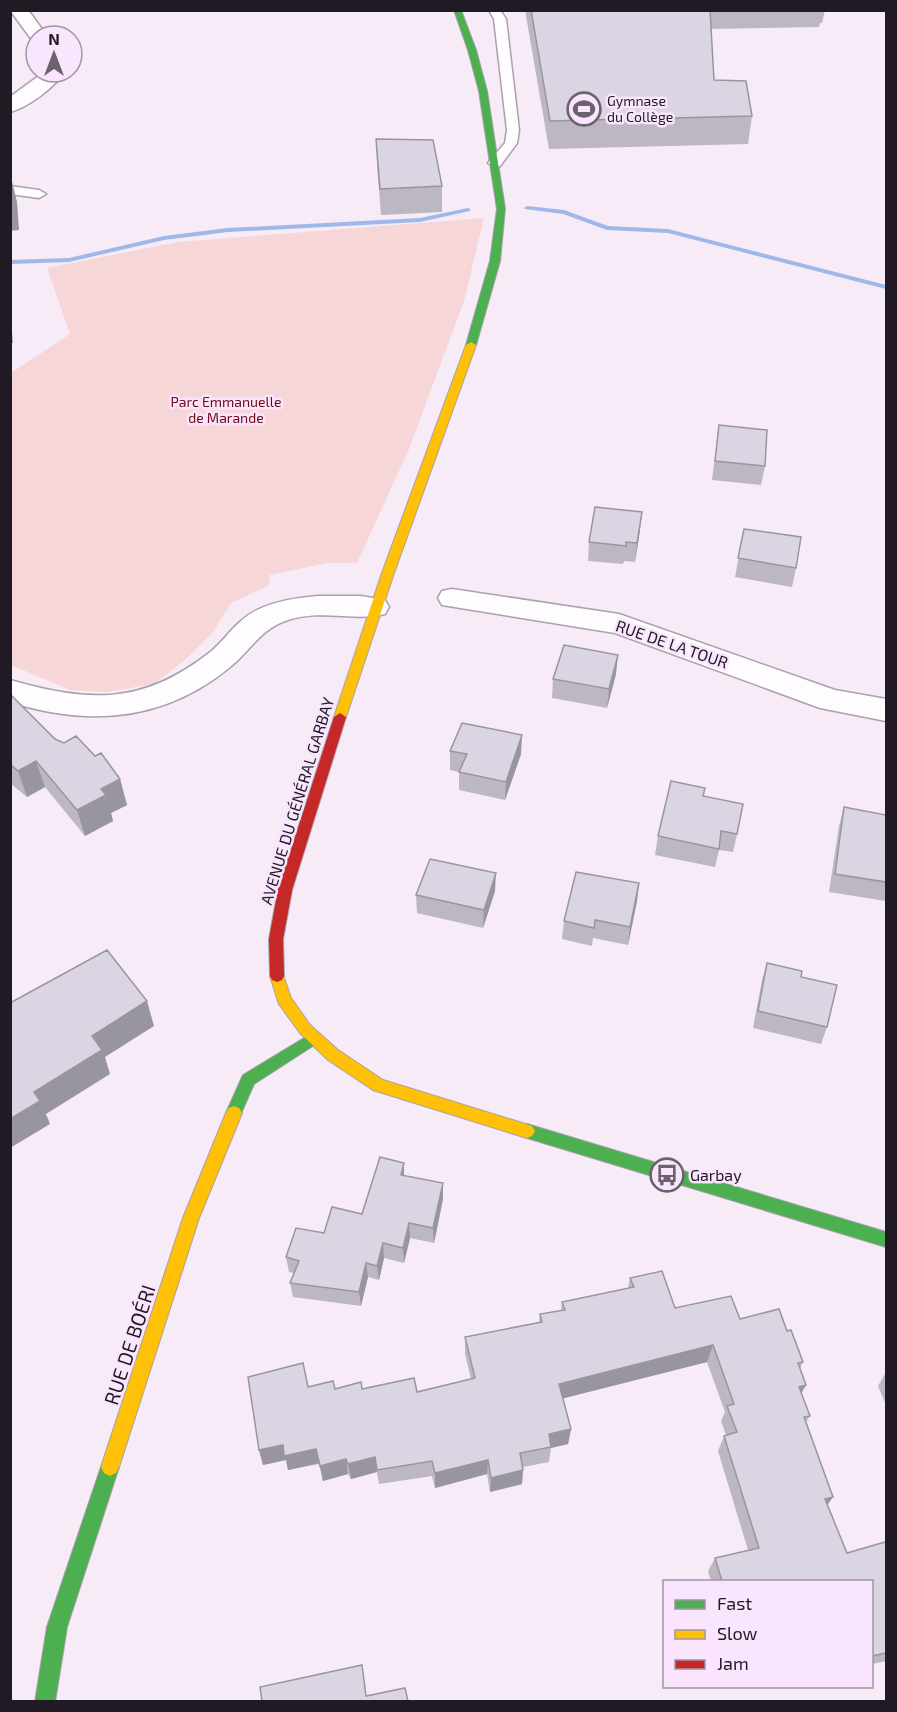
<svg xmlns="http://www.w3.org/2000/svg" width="897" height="1712" viewBox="0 0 897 1712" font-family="'Exo 2',sans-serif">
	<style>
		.green { fill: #f7d6d8 }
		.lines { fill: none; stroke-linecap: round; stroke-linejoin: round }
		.stream { fill: #9eb9e9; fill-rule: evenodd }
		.lane-casing { stroke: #aaa1ab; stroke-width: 3 }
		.street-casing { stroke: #aaa1ab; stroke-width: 3 }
		.fast-casing { stroke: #aaa1ab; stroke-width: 2 }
		.slow-casing { stroke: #aaa1ab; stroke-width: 2 }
		.jam-casing { stroke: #aaa1ab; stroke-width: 2 }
		.lane { fill: #fefcfe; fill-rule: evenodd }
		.street { fill: #fefcfe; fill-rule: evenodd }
		.fast { fill: #4caf50; fill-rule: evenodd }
		.slow { fill: #ffc107; fill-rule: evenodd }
		.jam { fill: #c62828; fill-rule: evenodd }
		.wall { fill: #bcb7c3 }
		.shaded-wall { fill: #99959f }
		.building { fill: #dbd5e3; stroke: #99959f; stroke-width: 1.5 }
		.labels { text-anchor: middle; stroke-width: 5; stroke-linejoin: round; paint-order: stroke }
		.far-poi-label { font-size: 14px; fill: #211923; stroke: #f9e5fd; text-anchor: start }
		.far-park-label { font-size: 14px; fill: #710812; stroke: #f9e5fd }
		.street-label { font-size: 16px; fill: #211923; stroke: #f9e5fd }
		.poi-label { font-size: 16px; fill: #211923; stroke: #f9e5fd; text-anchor: start }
		.near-street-label { font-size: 20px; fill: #211923; stroke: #f9e5fd }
	</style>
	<rect width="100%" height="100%" fill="#f6ebf7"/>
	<path class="green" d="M 484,218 L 464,301 L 409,449 L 357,563 L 327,563 L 270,575 L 268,586 L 231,603 L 213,632 L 186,659 L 154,684 L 107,692 L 70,690 L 11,665 L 11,373 L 70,334 L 47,268 L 178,242 Z"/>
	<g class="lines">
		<path class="stream" d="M 527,206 L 564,210 L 608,226 L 668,229 L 886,285 L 886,289 L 668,233 L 607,230 L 563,214 L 525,209 L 524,208 Z
			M 468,208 L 470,209 L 470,211 L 420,222 L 228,232 L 164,240 L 69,262 L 10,264 L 10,260 L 69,258 L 164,236 L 228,228 L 420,218 Z"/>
		<defs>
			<path id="lane" d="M 489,10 L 500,10 L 506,19 L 519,130 L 517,143 L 500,166 L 495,167 L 488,163 L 505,143 L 507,130 L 494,19 Z
				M 10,186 L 39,190 L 46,194 L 39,198 L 10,194 Z"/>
			<path id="street" d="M 10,10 L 28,10 L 47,36 L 36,36 L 36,41 L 32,40 Z
				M 44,72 L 65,72 C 53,88 29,107 10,112 L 10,97 Z
				M 452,589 L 619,614 L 835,690 L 886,699 L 886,721 L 820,708 L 615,633 L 442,605 L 438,598 L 442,591 Z
				M 318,596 L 361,596 L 385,600 L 389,607 L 385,614 C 355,622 320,608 285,621 C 260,630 250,651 230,667 C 165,721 89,727 10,702 L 10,680 C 88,702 141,706 209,653 C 221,644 229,631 241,621 C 260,603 292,598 318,596 Z"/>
			<path id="fast" d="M 454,10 L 461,10 L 476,50 L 487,91 L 505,209 L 500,261 L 476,345 L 471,348 L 466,345 L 490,261 L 497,209 L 479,91 L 468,50 Z
				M 314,1032 L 319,1034 L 321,1038 L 319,1042 L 254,1084 L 239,1118 L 234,1120 L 229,1118 L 226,1113 L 243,1075 Z
				M 527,1124 L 886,1232 L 886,1247 L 527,1138 L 522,1136 L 519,1131 L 522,1126 Z
				M 110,1458 L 116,1461 L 119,1467 L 67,1627 L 55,1702 L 35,1702 L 47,1627 L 101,1467 L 104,1461 Z"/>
			<path id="slow" d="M 471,342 L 476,345 L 394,573 L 346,717 L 340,721 L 336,720 L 334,717 L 382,573 L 466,345 Z
				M 277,970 L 282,972 L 291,998 L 310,1025 L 338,1050 L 383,1080 L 532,1126 L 535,1131 L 532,1136 L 527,1138 L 373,1090 L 328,1060 L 300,1033 L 279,1004 L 270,976 L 272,972 Z
				M 234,1106 L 239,1108 L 242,1113 L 199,1218 L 119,1467 L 116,1473 L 110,1476 L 104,1473 L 101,1467 L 183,1218 L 226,1113 L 229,1108 Z"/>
			<path id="jam" d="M 340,713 L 346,717 L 292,890 L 283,939 L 284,976 L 282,980 L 277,982 L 272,980 L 270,976 L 269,939 L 278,890 L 334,717 Z"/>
		</defs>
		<use href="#lane" class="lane-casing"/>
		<use href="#street" class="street-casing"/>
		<use href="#fast" class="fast-casing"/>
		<use href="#slow" class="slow-casing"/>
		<use href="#jam" class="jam-casing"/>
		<use href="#lane" class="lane"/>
		<use href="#street" class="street"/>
		<use href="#fast" class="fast"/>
		<use href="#slow" class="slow"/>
		<use href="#jam" class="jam"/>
	</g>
	<path class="wall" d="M 525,10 L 825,10 L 822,23 L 820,23 L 819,27 L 711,29 L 714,80 L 752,116 L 748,144 L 549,149 Z
		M 376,139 L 442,186 L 442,212 L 381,215 L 377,165 Z
		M 719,425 L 765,466 L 761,485 L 712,480 Z
		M 744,529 L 796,568 L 792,587 L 735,577 Z
		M 640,530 L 635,562 L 624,561 L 623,564 L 588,561 L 589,542 Z
		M 616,674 L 607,708 L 552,698 L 553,679 Z
		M 10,694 L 55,739 L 95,756 L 120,779 L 127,805 L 111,813 L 113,821 L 85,836 L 45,787 L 27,797 L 10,783 Z
		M 450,751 L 521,754 L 505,800 L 459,790 L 459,772 L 450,770 Z
		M 703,796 L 737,834 L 733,852 L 719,850 L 715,867 L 655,855 L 658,836 Z
		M 844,807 L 886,815 L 886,901 L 829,892 L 839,826 Z
		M 495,891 L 483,928 L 417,913 L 416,895 Z
		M 637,901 L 628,945 L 593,938 L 592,946 L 562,939 L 564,921 Z
		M 767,963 L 827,1027 L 821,1044 L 753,1028 L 762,980 Z
		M 404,1176 L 443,1183 L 443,1199 L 434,1243 L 410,1238 L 404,1263 L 384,1258 L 379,1280 L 368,1277 L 361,1306 L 293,1297 L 290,1283 L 294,1273 L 289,1272 L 286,1257 L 324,1233 L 362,1214 Z
		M 630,1278 L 675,1308 L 740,1319 L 787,1331 L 803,1362 L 800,1369 L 806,1385 L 801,1393 L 810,1416 L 806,1422 L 833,1497 L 827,1505 L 847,1553 L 886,1545 L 886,1661 L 872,1664 L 872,1581 L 711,1581 L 708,1571 L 715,1558 L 748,1550 L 718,1451 L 724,1436 L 726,1435 L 721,1421 L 725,1412 L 707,1362 L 563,1398 L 571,1429 L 568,1444 L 551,1448 L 549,1462 L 523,1467 L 523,1470 L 522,1484 L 490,1492 L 487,1474 L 435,1488 L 432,1476 L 379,1484 L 377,1472 L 351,1479 L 348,1474 L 323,1481 L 319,1464 L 288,1470 L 286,1460 L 263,1465 L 259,1450 L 335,1389 L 417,1392 L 471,1379 L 465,1354 L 465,1337 L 539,1322 L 540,1314 L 561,1310 L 562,1302 L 628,1288 Z
		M 886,1372 L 886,1405 L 878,1386 Z"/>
	<path class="shaded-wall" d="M 11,177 L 17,202 L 19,230 L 10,231 Z
		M 10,311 L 13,343 L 10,343 Z
		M 642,512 L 640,530 L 635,562 L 637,543 Z
		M 618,655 L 616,674 L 607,708 L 609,689 Z
		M 522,735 L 521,754 L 505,800 L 506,782 Z
		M 36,761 L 45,787 L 27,797 L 18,771 Z
		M 120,779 L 127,805 L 111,813 L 113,821 L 85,836 L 77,810 L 101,789 Z
		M 496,873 L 495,891 L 483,928 L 484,910 Z
		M 639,883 L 637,901 L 628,945 L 630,927 Z
		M 147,1001 L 154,1026 L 105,1057 L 110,1074 L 46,1114 L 50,1124 L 10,1148 L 10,1119 L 34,1092 L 92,1036 Z
		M 404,1163 L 404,1179 L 401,1175 Z
		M 443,1183 L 443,1199 L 434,1243 L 433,1228 Z
		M 409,1223 L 410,1238 L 404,1263 L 403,1248 Z
		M 383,1243 L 384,1258 L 379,1280 L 377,1266 Z
		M 366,1263 L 368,1277 L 361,1306 L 359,1292 Z
		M 713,1345 L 707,1362 L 557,1400 L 559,1384 Z
		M 806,1385 L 797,1401 L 799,1387 Z
		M 571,1429 L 568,1444 L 551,1448 L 549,1434 Z
		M 283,1445 L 316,1449 L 319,1463 L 288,1470 L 286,1460 L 263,1465 L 259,1450 Z
		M 375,1457 L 377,1472 L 351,1479 L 348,1464 Z
		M 346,1459 L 348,1474 L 323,1481 L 320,1466 Z
		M 488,1460 L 487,1474 L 435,1488 L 435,1473 Z
		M 523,1470 L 522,1484 L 490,1492 L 491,1478 Z
		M 833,1497 L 823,1511 L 825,1499 Z"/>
	<path class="building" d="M 531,10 L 710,10 L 714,80 L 746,81 L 752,116 L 550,121 Z
		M 376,139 L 433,140 L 442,186 L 380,189 Z
		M 10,177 L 13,205 L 10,205 Z
		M 719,425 L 767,430 L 765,466 L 715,461 Z
		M 595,507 L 642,512 L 637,543 L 626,542 L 626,546 L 589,542 Z
		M 744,529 L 801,537 L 796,568 L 738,558 Z
		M 564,645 L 618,655 L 609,689 L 553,679 Z
		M 10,694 L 55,739 L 64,743 L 76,736 L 95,756 L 101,753 L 120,779 L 101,789 L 106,795 L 77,810 L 36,761 L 18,771 L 10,764 Z
		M 462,723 L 522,735 L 506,782 L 459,772 L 467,754 L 450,751 Z
		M 671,781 L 705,788 L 703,796 L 743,804 L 737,834 L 721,831 L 719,849 L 658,836 Z
		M 844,807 L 886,815 L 886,882 L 835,874 Z
		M 430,859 L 496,873 L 484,910 L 416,895 Z
		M 576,872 L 639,883 L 630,927 L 595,920 L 594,928 L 564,921 Z
		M 107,950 L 147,1001 L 92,1036 L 102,1050 L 34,1092 L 40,1101 L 10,1119 L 10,1003 Z
		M 767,963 L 802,971 L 801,977 L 837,985 L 827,1027 L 758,1011 Z
		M 380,1157 L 404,1163 L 401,1175 L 443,1183 L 433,1228 L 409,1223 L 403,1248 L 383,1243 L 377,1266 L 366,1263 L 359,1292 L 290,1283 L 299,1261 L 286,1257 L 296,1228 L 324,1233 L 332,1207 L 362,1214 Z
		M 662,1271 L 675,1308 L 731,1296 L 740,1319 L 779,1309 L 787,1331 L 791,1330 L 803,1362 L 798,1363 L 806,1385 L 799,1387 L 810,1416 L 804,1417 L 833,1497 L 825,1499 L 847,1553 L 885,1542 L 886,1545 L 886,1653 L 872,1656 L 872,1581 L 722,1581 L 715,1558 L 759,1548 L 724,1436 L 737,1432 L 727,1406 L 734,1404 L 713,1345 L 559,1384 L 571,1429 L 549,1434 L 551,1447 L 520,1453 L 523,1470 L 491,1478 L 488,1460 L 435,1473 L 432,1461 L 377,1470 L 375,1457 L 348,1464 L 346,1459 L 320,1466 L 316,1449 L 284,1456 L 283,1445 L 259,1450 L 248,1377 L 303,1363 L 308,1387 L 333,1381 L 335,1389 L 361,1382 L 362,1389 L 414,1378 L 417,1392 L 475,1378 L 465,1337 L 542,1322 L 540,1314 L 565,1310 L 562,1302 L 634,1287 L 630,1278 Z
		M 362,1665 L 366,1696 L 405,1688 L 408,1701 L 262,1701 L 260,1687 Z"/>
	<defs>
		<symbol id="stadium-ring" viewBox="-11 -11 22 22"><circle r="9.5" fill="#f9e5fd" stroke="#6c626d" stroke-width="1.5"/><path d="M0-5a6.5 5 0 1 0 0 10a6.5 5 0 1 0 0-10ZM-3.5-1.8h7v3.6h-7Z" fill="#6c626d"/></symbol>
		<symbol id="bus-ring" viewBox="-11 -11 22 22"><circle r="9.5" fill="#f9e5fd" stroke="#6c626d" stroke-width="1.5"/><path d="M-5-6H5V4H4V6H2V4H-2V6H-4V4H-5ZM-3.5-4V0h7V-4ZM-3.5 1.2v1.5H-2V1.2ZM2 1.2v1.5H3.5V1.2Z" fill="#6c626d"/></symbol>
	</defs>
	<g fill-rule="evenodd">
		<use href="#stadium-ring" x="565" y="90" width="38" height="38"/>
		<use href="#bus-ring" x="648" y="1156" width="38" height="38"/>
	</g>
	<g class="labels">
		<g class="far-poi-label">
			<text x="607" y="106">Gymnase<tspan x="607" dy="16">du Collège</tspan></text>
		</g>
		<g class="far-park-label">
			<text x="226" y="407">Parc Emmanuelle<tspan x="226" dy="16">de Marande</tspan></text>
		</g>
		<g class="street-label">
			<text transform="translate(672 644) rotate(19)" y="6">RUE DE LA TOUR</text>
			<text transform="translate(297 801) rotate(-73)" y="6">AVENUE DU GÉNÉRAL GARBAY</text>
		</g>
		<g class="poi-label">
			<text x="690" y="1181">Garbay</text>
		</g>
		<g class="near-street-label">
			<text transform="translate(130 1345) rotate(-72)" y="7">RUE DE BOÉRI</text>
		</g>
	</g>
	<rect width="897" height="1712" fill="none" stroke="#211923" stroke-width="24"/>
	<rect x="663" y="1580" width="210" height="108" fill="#f9e5fd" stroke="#a393a6" stroke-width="1.5"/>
	<rect x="675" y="1600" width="30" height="9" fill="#4caf50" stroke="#a393a6" stroke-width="1.5"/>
	<text x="717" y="1610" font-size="18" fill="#211923">Fast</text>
	<rect x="675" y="1630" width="30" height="9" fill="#ffc107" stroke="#a393a6" stroke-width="1.5"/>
	<text x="717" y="1640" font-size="18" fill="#211923">Slow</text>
	<rect x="675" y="1660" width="30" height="9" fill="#c62828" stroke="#a393a6" stroke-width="1.5"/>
	<text x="717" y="1670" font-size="18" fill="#211923">Jam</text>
	<g transform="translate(54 54)"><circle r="28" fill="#f9e5fd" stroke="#a393a6" stroke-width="1.5"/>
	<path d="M0-4.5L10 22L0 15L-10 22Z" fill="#6c626d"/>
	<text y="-9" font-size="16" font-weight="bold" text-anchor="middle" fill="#211923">N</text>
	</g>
</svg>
